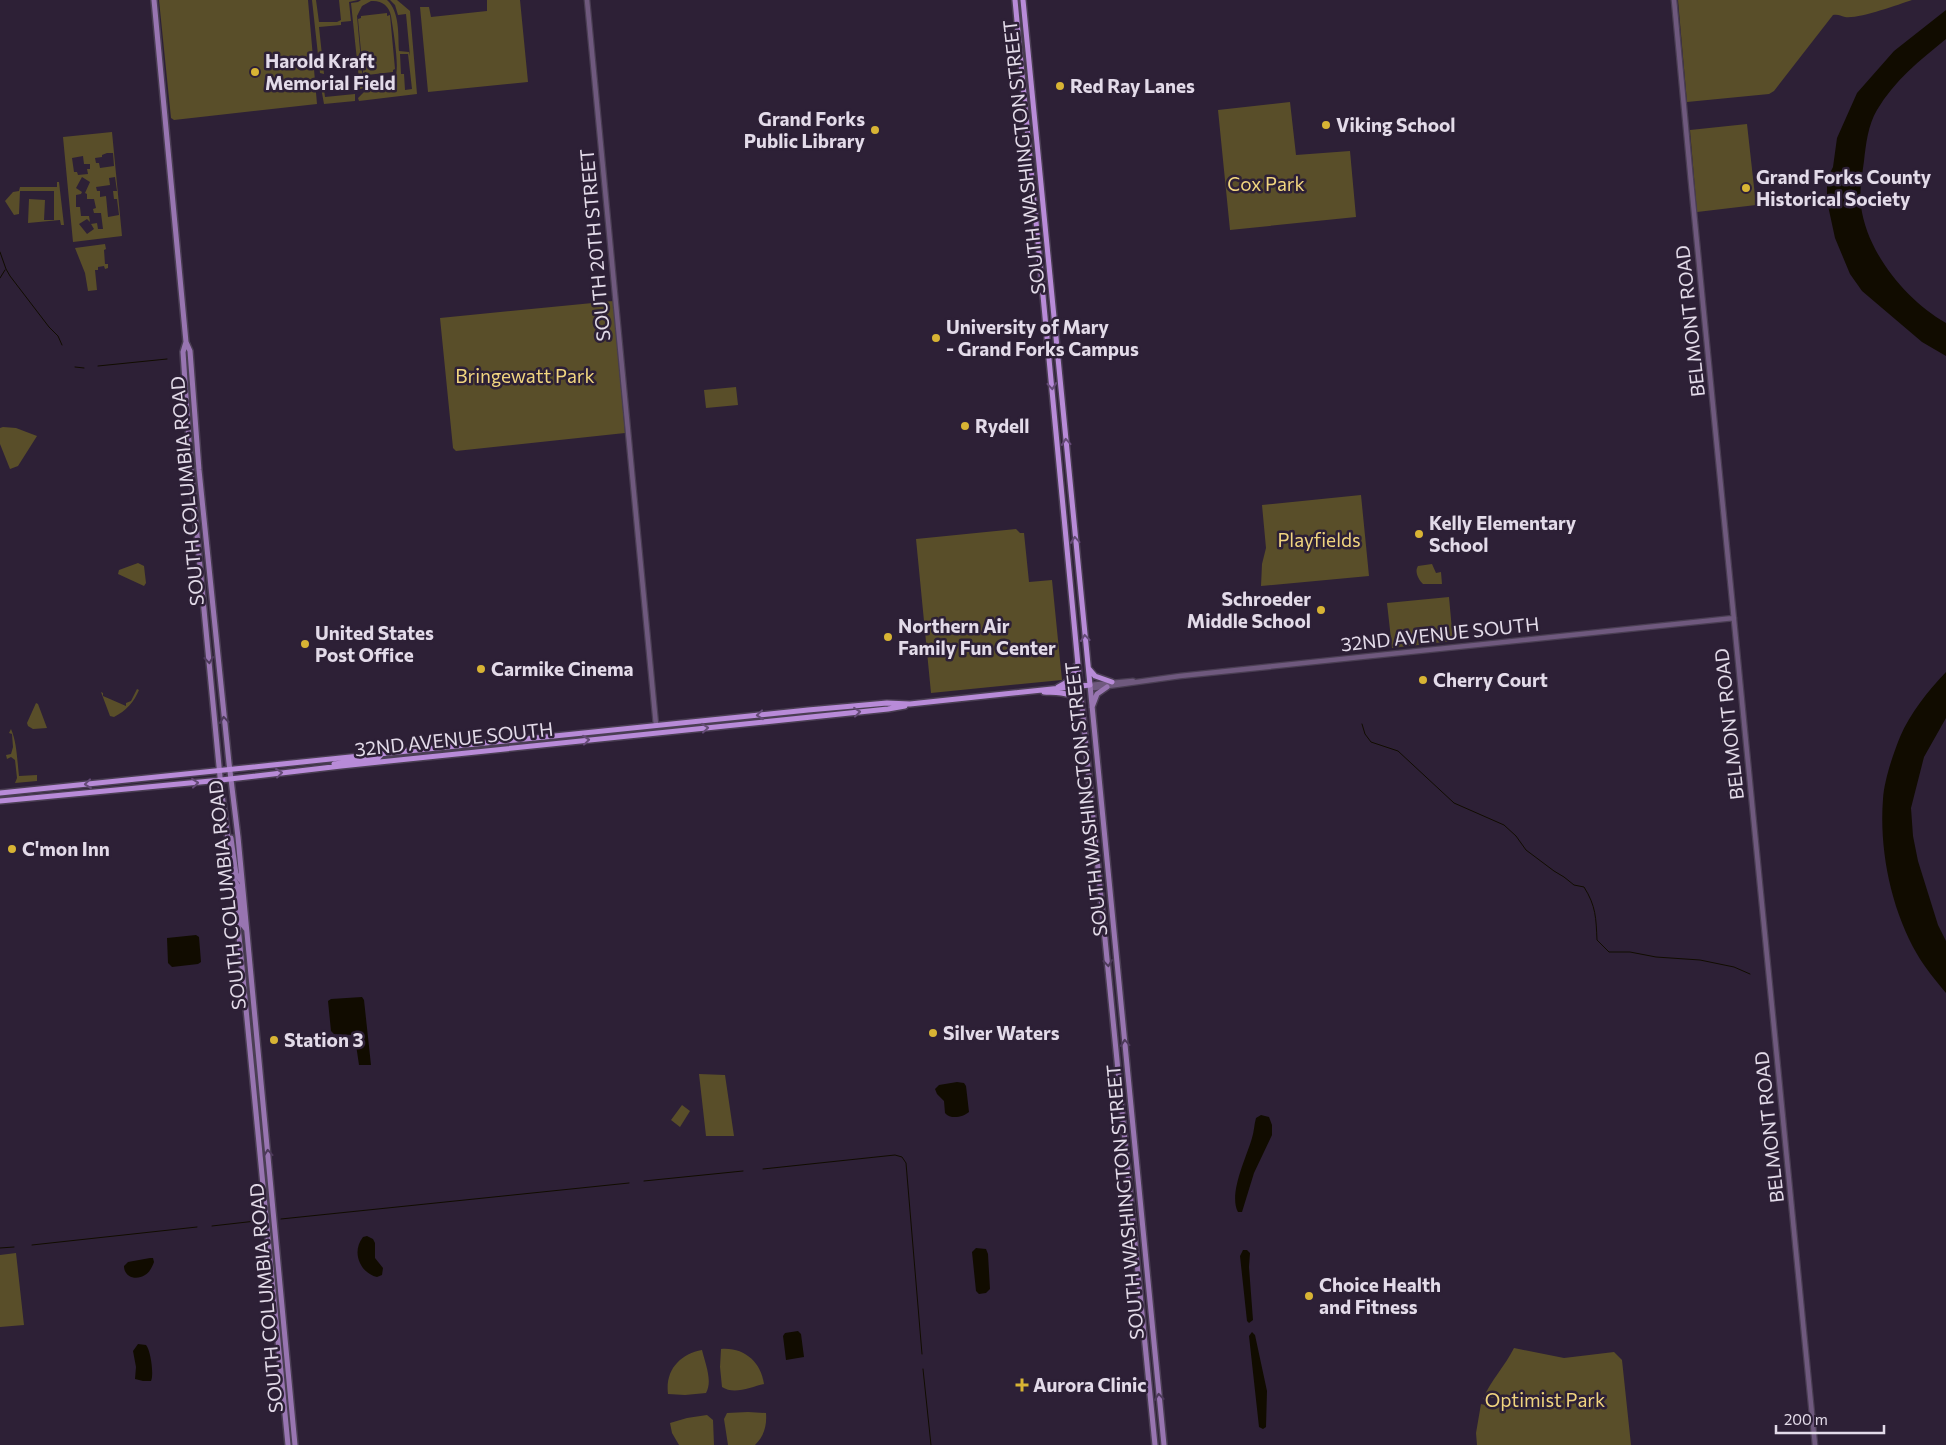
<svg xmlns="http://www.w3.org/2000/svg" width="1946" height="1445" viewBox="0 0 1946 1445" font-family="Commissioner,sans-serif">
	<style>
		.green { fill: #594e29; fill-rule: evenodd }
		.water { fill: #110c00 }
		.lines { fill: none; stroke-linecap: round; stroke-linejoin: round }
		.stream { stroke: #110c00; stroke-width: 1 }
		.tertiary-casing { stroke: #4a3e53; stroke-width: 7 }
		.secondary-casing { stroke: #4a3e53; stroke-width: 8 }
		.primary-casing { stroke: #4a3e53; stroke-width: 8 }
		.tertiary { stroke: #6f597e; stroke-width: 4.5 }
		.secondary { stroke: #9875b1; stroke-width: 5 }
		.primary { stroke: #b88bd8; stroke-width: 5 }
		.oneway { stroke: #654b77 }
		.oneway2 { stroke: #4d3a5b }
		.poi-dot { fill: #d8b434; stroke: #2d2036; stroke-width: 2 }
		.labels { text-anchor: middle; stroke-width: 5; stroke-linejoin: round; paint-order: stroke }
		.poi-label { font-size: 19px; font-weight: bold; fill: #e3dbe9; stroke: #2d2036; text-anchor: start }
		.street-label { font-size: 19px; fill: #e3dbe9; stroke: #2d2036 }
		.park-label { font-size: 19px; fill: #f1d57f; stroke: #2d2036 }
	</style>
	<rect width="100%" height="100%" fill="#2d2036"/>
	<path class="green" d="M 159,0 L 308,0 L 317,104 L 174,120 L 171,118 Z
		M 312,0 L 316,0 L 319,22 L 337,22 L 341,20 L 339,0 L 358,0 L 349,2 L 351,21 L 341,22 L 341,25 L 319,27 L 324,74 L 320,73 Z
		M 361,0 L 387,0 C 400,12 398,35 399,51 L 409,52 L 410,56 L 406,14 L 398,15 L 395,5 L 390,0 L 397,0 L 410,11 L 417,94 L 359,101 L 358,98 L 365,91 L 364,88 L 360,89 L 351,3 L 358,2 ZM 371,1 C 381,0 389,5 391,16 C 393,30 399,62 396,75 C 392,94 367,89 362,72 L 357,16 L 362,6 ZM 400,54 L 408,54 L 412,89 L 405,90 L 404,74 L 401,74 Z
		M 487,0 L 520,0 L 528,82 L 428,92 L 420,7 L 429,7 L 431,17 L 487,11 Z
		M 1678,0 L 1912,0 C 1897,5 1859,19 1845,17 C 1840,16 1839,14 1833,15 L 1774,91 L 1769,94 L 1687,102 Z
		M 387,13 L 387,16 L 390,15 L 395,69 L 393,70 L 393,72 L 367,75 L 366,72 L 363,73 L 358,19 L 361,18 L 361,16 Z
		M 320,82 L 323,82 L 325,97 L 355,94 L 355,101 L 324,104 Z
		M 1290,102 L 1296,155 L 1350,151 L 1356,217 L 1230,230 L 1218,110 Z
		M 1747,124 L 1756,205 L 1697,212 L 1690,130 Z
		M 112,132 L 122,236 L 73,242 L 63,137 ZM 107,153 L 113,153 L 114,166 L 100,168 L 99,163 L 96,163 L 95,158 L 102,157 L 102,155 ZM 83,156 L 84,164 L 90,164 L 90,169 L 87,169 L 88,174 L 78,175 L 77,172 L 74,172 L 72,158 ZM 82,177 L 90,182 L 85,193 L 87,194 L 87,199 L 94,199 L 96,208 L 93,209 L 94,213 L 101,213 L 103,229 L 98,229 L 97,223 L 91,224 L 94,229 L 87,234 L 79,224 L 87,219 L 90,222 L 89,216 L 81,216 L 80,207 L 76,207 L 76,195 L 81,194 L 82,192 L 76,188 ZM 115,177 L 117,191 L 113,191 L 114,199 L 117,199 L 119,215 L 108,217 L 106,196 L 100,197 L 100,191 L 97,191 L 96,187 L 110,185 L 109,178 Z
		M 57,182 L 59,182 L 64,225 L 61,225 L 60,220 L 28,223 L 29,199 L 45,200 L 44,220 L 54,220 L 54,191 L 20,191 L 19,214 L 14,215 L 5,201 L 13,192 L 19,191 L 20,187 L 57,187 Z
		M 105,244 L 106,249 L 104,250 L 105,264 L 108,264 L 108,268 L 105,269 L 104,266 L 98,267 L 98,270 L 95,270 L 97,290 L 88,291 L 85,273 L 75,248 Z
		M 613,301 L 625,433 L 456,451 L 453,448 L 440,318 Z
		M 736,387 L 738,405 L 706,408 L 704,390 Z
		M 3,427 L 16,428 L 37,436 L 18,466 L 10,469 L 0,444 L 0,428 Z
		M 1361,495 L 1369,576 L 1261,586 L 1262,564 L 1266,548 L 1262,505 Z
		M 1016,529 L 1020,533 L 1024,533 L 1029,582 L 1052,580 L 1062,680 L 931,693 L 916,539 Z
		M 138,563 L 144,566 L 146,583 L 144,586 L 118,574 L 119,570 Z
		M 1432,564 L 1436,573 L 1441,572 L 1442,584 L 1423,584 C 1419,580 1414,572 1418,566 Z
		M 1449,597 L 1453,641 L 1392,648 L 1387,603 Z
		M 137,689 L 139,690 C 134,702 126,711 114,717 L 110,716 L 101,692 L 103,693 L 103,696 L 126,706 L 126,703 L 131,701 Z
		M 36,703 L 38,704 L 47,728 L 33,729 L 28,726 L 27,723 Z
		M 11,729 C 17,743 17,759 19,776 L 37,775 L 37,781 L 15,783 L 17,778 L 15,760 L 11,757 L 7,759 L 6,755 L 11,754 L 13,747 L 12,734 L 9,733 Z
		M 699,1074 L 725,1075 L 734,1136 L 706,1136 Z
		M 682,1105 L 690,1111 L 680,1127 L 671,1120 Z
		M 16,1253 L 24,1325 L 0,1327 L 0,1255 Z
		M 1514,1348 L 1564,1358 L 1614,1352 L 1622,1360 L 1631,1445 L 1477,1445 L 1476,1433 L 1481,1404 L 1489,1406 L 1491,1408 L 1501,1407 L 1500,1397 L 1490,1398 L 1489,1401 L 1483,1399 C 1491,1380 1505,1366 1514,1348 Z
		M 721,1349 C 744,1347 761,1362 764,1384 C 751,1387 734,1395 722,1387 L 720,1367 Z
		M 702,1350 C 705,1363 713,1381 706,1393 L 685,1395 L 668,1394 C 665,1370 680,1354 702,1350 Z
		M 748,1412 L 766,1413 C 767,1426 764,1436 755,1445 L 728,1445 L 724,1419 L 727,1413 Z
		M 707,1415 L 713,1420 L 714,1445 L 679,1445 L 672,1433 L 670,1423 L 687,1418 Z"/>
	<path class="water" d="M 1946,10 L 1946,39 C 1920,60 1894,81 1877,110 C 1868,125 1866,144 1864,161 C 1862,176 1859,191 1861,206 C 1867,253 1906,300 1946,323 L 1946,356 L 1922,342 L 1862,291 L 1850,274 L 1835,238 L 1827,201 L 1827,179 L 1833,167 L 1837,138 L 1857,93 L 1894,51 Z
		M 1946,672 L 1946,718 L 1924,757 L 1911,808 L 1913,836 L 1918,861 L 1938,925 L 1946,941 L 1946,993 C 1936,981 1925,968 1917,954 C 1891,909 1879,850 1883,799 C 1884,781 1893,754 1900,737 C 1910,713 1928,691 1946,672 Z
		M 196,935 L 199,937 L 201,962 L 198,964 L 172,967 L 168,963 L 167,938 Z
		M 362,997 L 364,1000 L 371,1065 L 359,1065 L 355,1038 L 353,1035 L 334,1034 L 331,1031 L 328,1001 L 331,999 Z
		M 957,1082 L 964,1083 L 966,1086 L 969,1112 C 963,1117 951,1120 945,1113 L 944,1101 L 937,1094 L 935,1089 L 939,1085 Z
		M 1261,1115 L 1269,1117 L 1272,1125 L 1272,1135 L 1254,1173 L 1242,1212 L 1238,1212 C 1228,1194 1247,1156 1252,1138 C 1254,1132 1254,1125 1256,1118 Z
		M 367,1236 L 373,1239 L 375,1243 L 375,1258 L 383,1268 L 382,1275 L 377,1277 C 360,1273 351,1252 363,1237 Z
		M 976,1248 L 986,1249 L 988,1254 L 990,1289 L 986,1293 L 979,1294 L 976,1291 L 972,1252 Z
		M 1243,1250 L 1247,1250 L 1250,1253 L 1249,1267 L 1253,1320 L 1249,1323 L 1247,1321 L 1240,1256 Z
		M 150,1258 L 153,1258 L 154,1262 C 152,1267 150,1272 145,1275 C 136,1281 124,1277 124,1266 L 128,1262 Z
		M 798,1331 L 801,1334 L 804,1357 L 786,1360 L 783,1336 L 785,1333 Z
		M 1252,1332 L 1255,1335 L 1267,1391 L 1266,1427 L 1263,1429 L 1259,1427 L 1249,1336 Z
		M 138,1344 L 146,1345 C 151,1351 154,1375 151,1381 L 143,1381 L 135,1379 L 136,1367 L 133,1351 Z"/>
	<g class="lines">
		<path class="stream" d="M 0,252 L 6,269 L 10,276 L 49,327 L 58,336 L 62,345
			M 0,278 L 5,270
			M 98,366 L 167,359
			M 75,367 L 84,368
			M 1362,724 L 1365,734 L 1371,742 L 1398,751 L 1454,803 L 1504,825 L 1516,836 L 1526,850 L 1554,871 L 1564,877 L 1574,885 L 1584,887 C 1596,906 1596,918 1597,940 L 1609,952 L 1630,952 L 1656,957 L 1700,960 L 1734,967 L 1750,974
			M 763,1169 L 895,1155 L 902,1157 L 906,1163 L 922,1354
			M 644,1181 L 743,1171
			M 281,1219 L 629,1183
			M 212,1226 L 256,1221
			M 32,1245 L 197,1227
			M 0,1248 L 14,1247
			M 923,1369 L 931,1445"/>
		<defs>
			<path id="tertiary" d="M 587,0 L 656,725
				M 1674,0 L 1691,182 L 1815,1445
				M 1090,685 L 1094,688 L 1180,676 L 1734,618
				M 1090,685 L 1133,681"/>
			<path id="secondary" d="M 154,0 L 186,342 L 190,351 L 199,470 L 229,763 L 238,837 L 295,1445
				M 186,342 L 183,352 L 191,471 L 205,620 L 221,787 L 234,884 L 288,1445
				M 1090,685 L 1164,1445
				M 1080,686 L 1155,1445
				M 1092,707 L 1097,694 L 1107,687
				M 231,838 L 236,874 L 242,882
				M 233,878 L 238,886 L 242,924 L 246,929"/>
			<path id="primary" d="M 1015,0 L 1080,686
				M 1089,669 L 1095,676 L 1112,682
				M 1058,687 C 1068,683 1074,677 1076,666
				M 1044,692 C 1058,693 1076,691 1081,707
				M 334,764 L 378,758 L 383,753
				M 0,793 L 808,710 L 887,703 L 910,704 L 1090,685 L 1023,0
				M 0,801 L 221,780 L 341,766 L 888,709 L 905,706"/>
		</defs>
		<use href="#tertiary" class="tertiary-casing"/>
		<use href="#secondary" class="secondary-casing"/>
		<use href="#primary" class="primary-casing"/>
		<use href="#tertiary" class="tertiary"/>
		<use href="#secondary" class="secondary"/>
		<use href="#primary" class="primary"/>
	</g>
	<defs><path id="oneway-chevron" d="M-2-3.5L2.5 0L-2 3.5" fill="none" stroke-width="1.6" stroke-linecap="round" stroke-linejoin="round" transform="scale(1.25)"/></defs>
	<g class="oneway">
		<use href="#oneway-chevron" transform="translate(1052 386) rotate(85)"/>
		<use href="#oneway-chevron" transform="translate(1066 442) rotate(-95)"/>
		<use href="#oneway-chevron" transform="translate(1075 540) rotate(-95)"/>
		<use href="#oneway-chevron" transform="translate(1085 638) rotate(-97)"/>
		<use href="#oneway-chevron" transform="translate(857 712) rotate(-6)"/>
		<use href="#oneway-chevron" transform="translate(760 715) rotate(174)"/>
		<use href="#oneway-chevron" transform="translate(705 728) rotate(-6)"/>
		<use href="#oneway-chevron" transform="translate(586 740) rotate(-6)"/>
		<use href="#oneway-chevron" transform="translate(279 773) rotate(-7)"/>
		<use href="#oneway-chevron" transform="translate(195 783) rotate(-6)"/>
		<use href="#oneway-chevron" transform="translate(88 784) rotate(174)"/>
	</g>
	<g class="oneway2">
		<use href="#oneway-chevron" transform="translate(209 660) rotate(84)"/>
		<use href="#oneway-chevron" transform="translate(224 720) rotate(-96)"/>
		<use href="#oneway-chevron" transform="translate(1108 963) rotate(84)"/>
		<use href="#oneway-chevron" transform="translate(1125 1043) rotate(-95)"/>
		<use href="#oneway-chevron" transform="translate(268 1153) rotate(-95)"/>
		<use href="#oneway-chevron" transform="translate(1159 1397) rotate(-96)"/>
	</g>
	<g class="poi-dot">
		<circle cx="255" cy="72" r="5"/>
		<circle cx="1060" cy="86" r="5"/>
		<circle cx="1326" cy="125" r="5"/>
		<circle cx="875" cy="130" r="5"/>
		<circle cx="1746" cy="188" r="5"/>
		<circle cx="936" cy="338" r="5"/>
		<circle cx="965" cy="426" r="5"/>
		<circle cx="1419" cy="534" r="5"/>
		<circle cx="1321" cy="610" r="5"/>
		<circle cx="888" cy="637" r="5"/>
		<circle cx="305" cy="644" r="5"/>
		<circle cx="481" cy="669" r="5"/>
		<circle cx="1423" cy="680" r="5"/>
		<circle cx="12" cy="849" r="5"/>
		<circle cx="933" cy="1033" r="5"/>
		<circle cx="274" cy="1040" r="5"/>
		<circle cx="1309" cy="1296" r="5"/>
		<path d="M1019.5 1377.5h5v5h5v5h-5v5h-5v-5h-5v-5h5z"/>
	</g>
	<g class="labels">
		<g class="poi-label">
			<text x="265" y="68">Harold Kraft<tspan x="265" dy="22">Memorial Field</tspan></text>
			<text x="1070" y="93">Red Ray Lanes</text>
			<text x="865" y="126" text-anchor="end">Grand Forks<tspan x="865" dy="22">Public Library</tspan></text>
			<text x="1336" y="132">Viking School</text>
			<text x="1756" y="184">Grand Forks County<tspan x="1756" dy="22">Historical Society</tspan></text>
			<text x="946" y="334">University of Mary<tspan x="946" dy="22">- Grand Forks Campus</tspan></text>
			<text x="975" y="433">Rydell</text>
			<text x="1429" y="530">Kelly Elementary<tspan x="1429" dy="22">School</tspan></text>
			<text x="1311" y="606" text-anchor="end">Schroeder<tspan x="1311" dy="22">Middle School</tspan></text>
			<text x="898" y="633">Northern Air<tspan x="898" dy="22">Family Fun Center</tspan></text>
			<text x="315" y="640">United States<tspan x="315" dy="22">Post Office</tspan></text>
			<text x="491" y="676">Carmike Cinema</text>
			<text x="1433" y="687">Cherry Court</text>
			<text x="22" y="856">C'mon Inn</text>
			<text x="943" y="1040">Silver Waters</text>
			<text x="284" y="1047">Station 3</text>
			<text x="1319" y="1292">Choice Health<tspan x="1319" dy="22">and Fitness</tspan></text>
			<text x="1033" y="1392">Aurora Clinic</text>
		</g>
		<g class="street-label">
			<text transform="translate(1024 157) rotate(-96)" y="7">SOUTH WASHINGTON STREET</text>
			<text transform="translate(595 245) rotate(-95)" y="7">SOUTH 20TH STREET</text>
			<text transform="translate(1690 321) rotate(-96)" y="7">BELMONT ROAD</text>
			<text transform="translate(187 491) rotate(-95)" y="7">SOUTH COLUMBIA ROAD</text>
			<text transform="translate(1440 634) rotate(-6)" y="7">32ND AVENUE SOUTH</text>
			<text transform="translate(1729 724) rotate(-96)" y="7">BELMONT ROAD</text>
			<text transform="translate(454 739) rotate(-6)" y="7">32ND AVENUE SOUTH</text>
			<text transform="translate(1086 799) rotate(-96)" y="7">SOUTH WASHINGTON STREET</text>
			<text transform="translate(227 895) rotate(-96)" y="7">SOUTH COLUMBIA ROAD</text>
			<text transform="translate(1769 1127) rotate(-96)" y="7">BELMONT ROAD</text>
			<text transform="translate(1125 1202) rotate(-95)" y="7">SOUTH WASHINGTON STREET</text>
			<text transform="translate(266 1298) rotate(-95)" y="7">SOUTH COLUMBIA ROAD</text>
		</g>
		<g class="park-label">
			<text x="1266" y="191">Cox Park</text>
			<text x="525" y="383">Bringewatt Park</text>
			<text x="1319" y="547">Playfields</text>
			<text x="1545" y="1407">Optimist Park</text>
		</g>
	</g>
	<path d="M1776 1425v8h108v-8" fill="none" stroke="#e3dbe9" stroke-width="2.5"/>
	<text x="1784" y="1425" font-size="15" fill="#e3dbe9" stroke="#2d2036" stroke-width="4" paint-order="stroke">200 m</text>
</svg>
